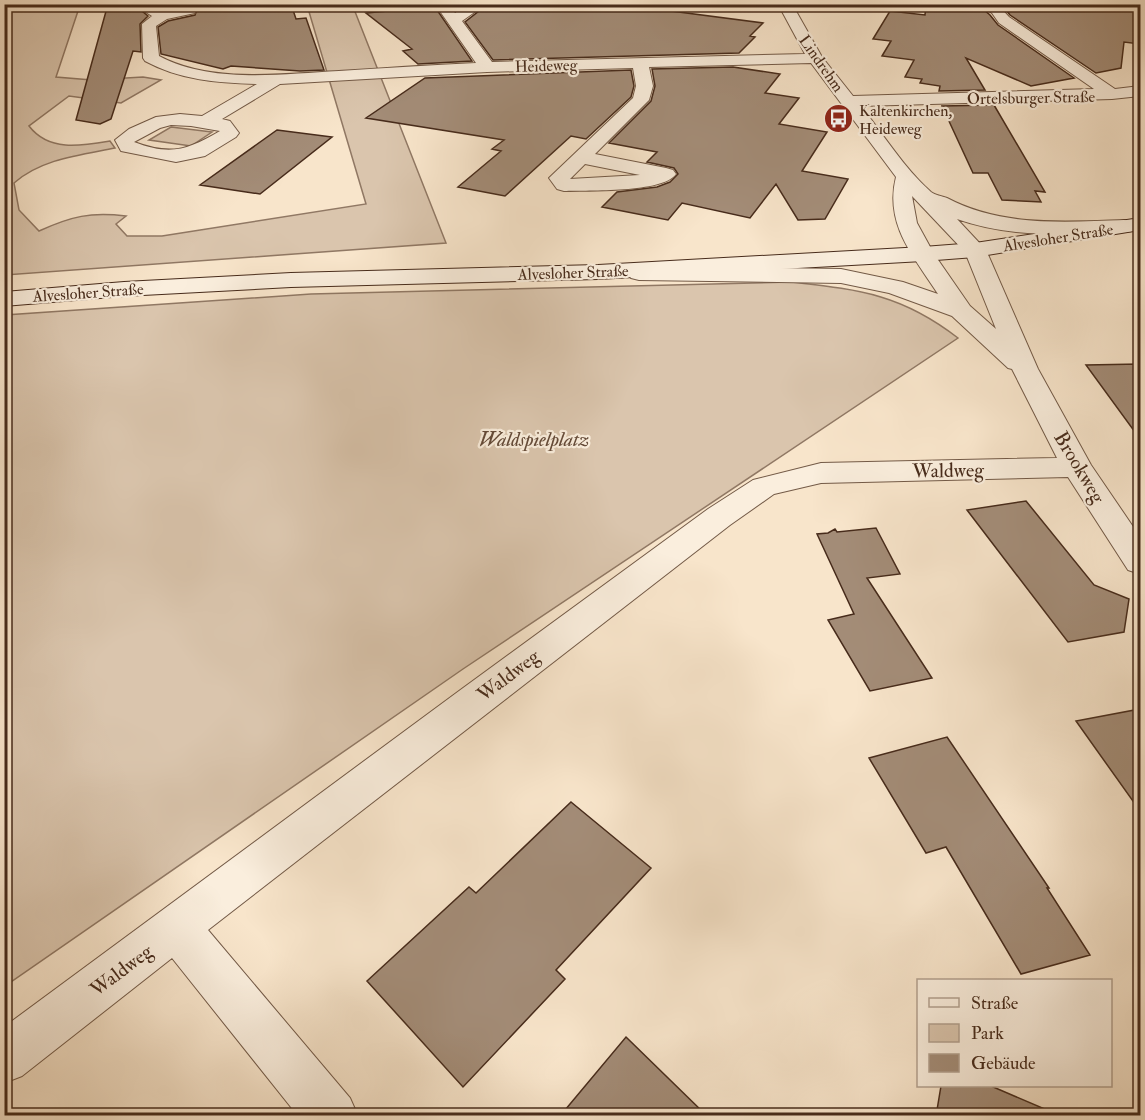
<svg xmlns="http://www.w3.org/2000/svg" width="1145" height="1120" viewBox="0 0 1145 1120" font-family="'IM FELL Double Pica',serif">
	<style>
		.green { fill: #dac5ad; stroke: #907864; stroke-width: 1.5 }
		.building { fill: #a38c77; stroke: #472b1b; stroke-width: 1.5 }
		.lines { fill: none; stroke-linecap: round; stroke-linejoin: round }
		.street-casing { stroke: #735a47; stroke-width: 2 }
		.secondary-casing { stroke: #472b1b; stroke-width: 2 }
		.street { fill: #faeedd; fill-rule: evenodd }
		.secondary { fill: #faeedd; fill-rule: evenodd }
		.labels { text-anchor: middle; stroke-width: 4.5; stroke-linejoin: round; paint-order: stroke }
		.far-street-label { font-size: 16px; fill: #472b1b; stroke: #faeedd }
		.far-poi-label { font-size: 16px; fill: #472b1b; stroke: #faeedd; text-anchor: start }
		.park-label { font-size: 20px; font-style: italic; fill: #644a38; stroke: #faeedd }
		.street-label { font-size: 20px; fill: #472b1b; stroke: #faeedd }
	</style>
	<rect width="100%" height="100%" fill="#f8e5cb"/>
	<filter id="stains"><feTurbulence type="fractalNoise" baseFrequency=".00333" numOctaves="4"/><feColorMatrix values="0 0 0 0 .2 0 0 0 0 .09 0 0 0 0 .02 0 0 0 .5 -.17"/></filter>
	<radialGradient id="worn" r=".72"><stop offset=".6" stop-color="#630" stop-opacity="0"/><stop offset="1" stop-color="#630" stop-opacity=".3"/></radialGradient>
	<path class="green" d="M 352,4 L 446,243 L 5,275 L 4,5 L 80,5 L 56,77 L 92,80 L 143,77 L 161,80 L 121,103 L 69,96 L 29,126 C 49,152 81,146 110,141 L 115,148 C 80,155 41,159 14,183 L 19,210 L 39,231 C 72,216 90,212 126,216 L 116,224 L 127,236 L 162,236 L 366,204 L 307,5 Z
		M 171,127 L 212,132 L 191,146 L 149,140 Z
		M 792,282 C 860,290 901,294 958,338 L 463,669 L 5,986 L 5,315 L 311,294 Z"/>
	<path class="building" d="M 108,4 L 147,4 L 142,11 L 148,16 L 140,24 L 141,52 L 133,51 L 111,119 L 100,124 L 76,120 Z
		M 199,4 L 258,4 L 258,7 L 291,4 L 296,19 L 306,18 L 324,70 L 300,71 L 231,66 L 223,69 L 161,54 L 158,27 L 168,21 L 195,15 Z
		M 381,4 L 433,4 L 472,61 L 418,64 L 403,51 L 412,49 L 366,13 L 389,11 Z
		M 488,4 L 617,4 L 763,23 L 750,36 L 755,37 L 739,53 L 493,60 L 465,22 Z
		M 926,4 L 977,4 L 990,15 L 998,25 L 1074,78 L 1031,86 L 966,58 L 985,90 L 939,91 L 940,86 L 920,83 L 922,79 L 905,77 L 914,60 L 882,56 L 891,41 L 873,39 L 890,11 L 925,15 Z
		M 1001,4 L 1092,4 L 1140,10 L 1140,44 L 1124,42 L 1121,68 L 1096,73 L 1010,15 Z
		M 733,67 L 780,74 L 765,93 L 799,98 L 779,124 L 827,132 L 802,171 L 848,179 L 825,219 L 798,220 L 776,184 L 750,218 L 682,203 L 668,220 L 602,207 L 617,192 L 657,187 L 670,182 L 678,174 L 674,168 L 647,162 L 657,152 L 609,143 L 651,101 L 655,86 L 652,69 Z
		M 631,70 L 634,86 L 631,97 L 586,139 L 571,136 L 505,196 L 458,187 L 501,151 L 492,149 L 504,140 L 366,118 L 425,78 Z
		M 994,105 L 1045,192 L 1035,191 L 1041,202 L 1002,200 L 988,173 L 973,173 L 942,106 Z
		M 277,130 L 332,137 L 260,194 L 200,185 Z
		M 1140,364 L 1140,439 L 1086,365 Z
		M 1026,501 L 1094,585 L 1129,599 L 1124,632 L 1068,642 L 967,510 Z
		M 876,528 L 900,574 L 867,578 L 932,678 L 870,691 L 828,620 L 854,614 L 817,534 L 828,533 L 835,529 L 837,532 Z
		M 1140,709 L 1140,811 L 1076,721 Z
		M 947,737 L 1049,888 L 1047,888 L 1090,955 L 1021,974 L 946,847 L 926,853 L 869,758 Z
		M 571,802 L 651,868 L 556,970 L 565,979 L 463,1087 L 367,981 L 469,887 L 476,893 Z
		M 626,1037 L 707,1116 L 560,1116 Z
		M 941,1086 L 991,1086 L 1061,1116 L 936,1116 Z"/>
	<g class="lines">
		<defs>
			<path id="street" d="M 151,4 L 164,4 L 162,9 L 169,11 L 183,8 L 179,4 L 197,4 L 195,13 L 167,19 L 156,26 L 159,56 C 212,84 281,74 339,71 C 385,68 430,65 476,63 L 435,4 L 449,4 L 455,13 L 469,4 L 486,4 L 462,21 L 492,62 L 805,54 L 778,4 L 792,4 L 822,57 L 853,96 L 1094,89 L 999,23 L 992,13 L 979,4 L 997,4 L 1009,17 L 1115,89 L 1140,86 L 1140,96 L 1112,99 L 861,106 C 883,134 904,168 931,192 C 935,195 942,196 947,198 C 1002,227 1064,222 1124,220 L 1132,221 L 1135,226 L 1132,231 L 1124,232 C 1068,235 1011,238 957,219 L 986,250 L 1038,369 L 1091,465 L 1140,537 L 1140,574 L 1128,570 L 1068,477 L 821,483 L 774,494 L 730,525 L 208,930 L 350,1098 L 358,1116 L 298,1116 L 172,958 L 22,1076 L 4,1083 L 4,1027 L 459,691 L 708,509 L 753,480 L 821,463 L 1057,458 L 1012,369 L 1008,368 L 952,316 L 889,293 L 841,283 L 639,280 L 631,278 L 627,273 L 631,268 L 639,266 L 841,269 L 903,282 L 938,294 C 914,257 884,224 896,177 L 811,63 L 649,67 L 653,86 L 649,100 L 595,154 L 666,168 L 673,170 L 676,174 C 663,193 588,190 564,191 L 557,189 L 549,178 L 633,98 L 636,86 L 633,68 L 487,72 L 280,84 L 222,119 L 230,121 L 239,133 L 236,137 L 205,156 L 176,162 L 121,151 L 115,140 L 129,129 L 156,117 L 180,114 L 202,116 L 257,84 C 218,83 180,80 145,61 L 143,58 L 142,24 L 152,16 L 144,11 ZM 171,125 L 191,126 L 220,131 C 187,150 171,156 134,142 L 160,128 ZM 585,164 L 640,175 L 570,179 ZM 912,196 L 965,252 L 996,329 L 970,306 L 934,254 L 917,223 Z"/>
			<path id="secondary" d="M 1140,218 L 1140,230 L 975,257 L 923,261 L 598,279 L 291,287 L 124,296 L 4,306 L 4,292 L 124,282 L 291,273 L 598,265 L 923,247 L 975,243 Z"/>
		</defs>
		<use href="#street" class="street-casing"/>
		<use href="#secondary" class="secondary-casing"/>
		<use href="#street" class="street"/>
		<use href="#secondary" class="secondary"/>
	</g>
	<defs>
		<symbol id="bus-disc" viewBox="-11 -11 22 22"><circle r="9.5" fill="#8f2418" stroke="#faeedd"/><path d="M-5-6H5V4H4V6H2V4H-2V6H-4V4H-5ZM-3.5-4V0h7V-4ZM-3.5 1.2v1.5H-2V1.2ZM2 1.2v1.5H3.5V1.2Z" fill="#fff"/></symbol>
	</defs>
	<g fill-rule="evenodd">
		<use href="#bus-disc" x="822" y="102" width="33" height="33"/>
	</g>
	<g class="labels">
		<g class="far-street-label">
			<text transform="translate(822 63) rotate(55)" y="6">Lindrehm</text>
			<text transform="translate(546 65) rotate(-2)" y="6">Heideweg</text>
			<text transform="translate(1031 97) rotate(-1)" y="6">Ortelsburger Straße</text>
			<text transform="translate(1058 237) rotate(-9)" y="6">Alvesloher Straße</text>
			<text transform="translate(573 272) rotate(-2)" y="6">Alvesloher Straße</text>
			<text transform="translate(88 292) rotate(-4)" y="6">Alvesloher Straße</text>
		</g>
		<g class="far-poi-label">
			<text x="859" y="116">Kaltenkirchen,<tspan x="859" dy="18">Heideweg</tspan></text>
		</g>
		<g class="park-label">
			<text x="534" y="446">Waldspielplatz</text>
		</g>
		<g class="street-label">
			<text transform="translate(1080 467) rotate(59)" y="7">Brookweg</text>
			<text transform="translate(948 470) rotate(-1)" y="7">Waldweg</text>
			<text transform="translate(508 675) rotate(-37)" y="7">Waldweg</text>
			<text transform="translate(121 970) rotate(-37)" y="7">Waldweg</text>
		</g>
	</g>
	<rect width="1145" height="1120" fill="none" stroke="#f8e5cb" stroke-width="24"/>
	<rect x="6" y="6" width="1133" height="1108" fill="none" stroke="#472b1b" stroke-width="3"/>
	<rect x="12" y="12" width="1121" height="1096" fill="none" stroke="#472b1b" stroke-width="1.5"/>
	<rect x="917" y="979" width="195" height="108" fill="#faeedd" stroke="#b2a08f" stroke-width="1.5"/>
	<rect x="929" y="998" width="30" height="9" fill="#faeedd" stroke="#b2a08f" stroke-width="1.5"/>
	<text x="971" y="1009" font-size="18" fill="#472b1b">Straße</text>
	<rect x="929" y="1024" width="30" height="18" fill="#dac5ad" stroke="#b2a08f" stroke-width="1.5"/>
	<text x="971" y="1039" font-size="18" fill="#472b1b">Park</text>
	<rect x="929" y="1054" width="30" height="18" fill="#a38c77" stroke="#b2a08f" stroke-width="1.5"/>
	<text x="971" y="1069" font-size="18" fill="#472b1b">Gebäude</text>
	<rect width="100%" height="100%" filter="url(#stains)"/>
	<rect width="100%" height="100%" fill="url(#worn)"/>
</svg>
